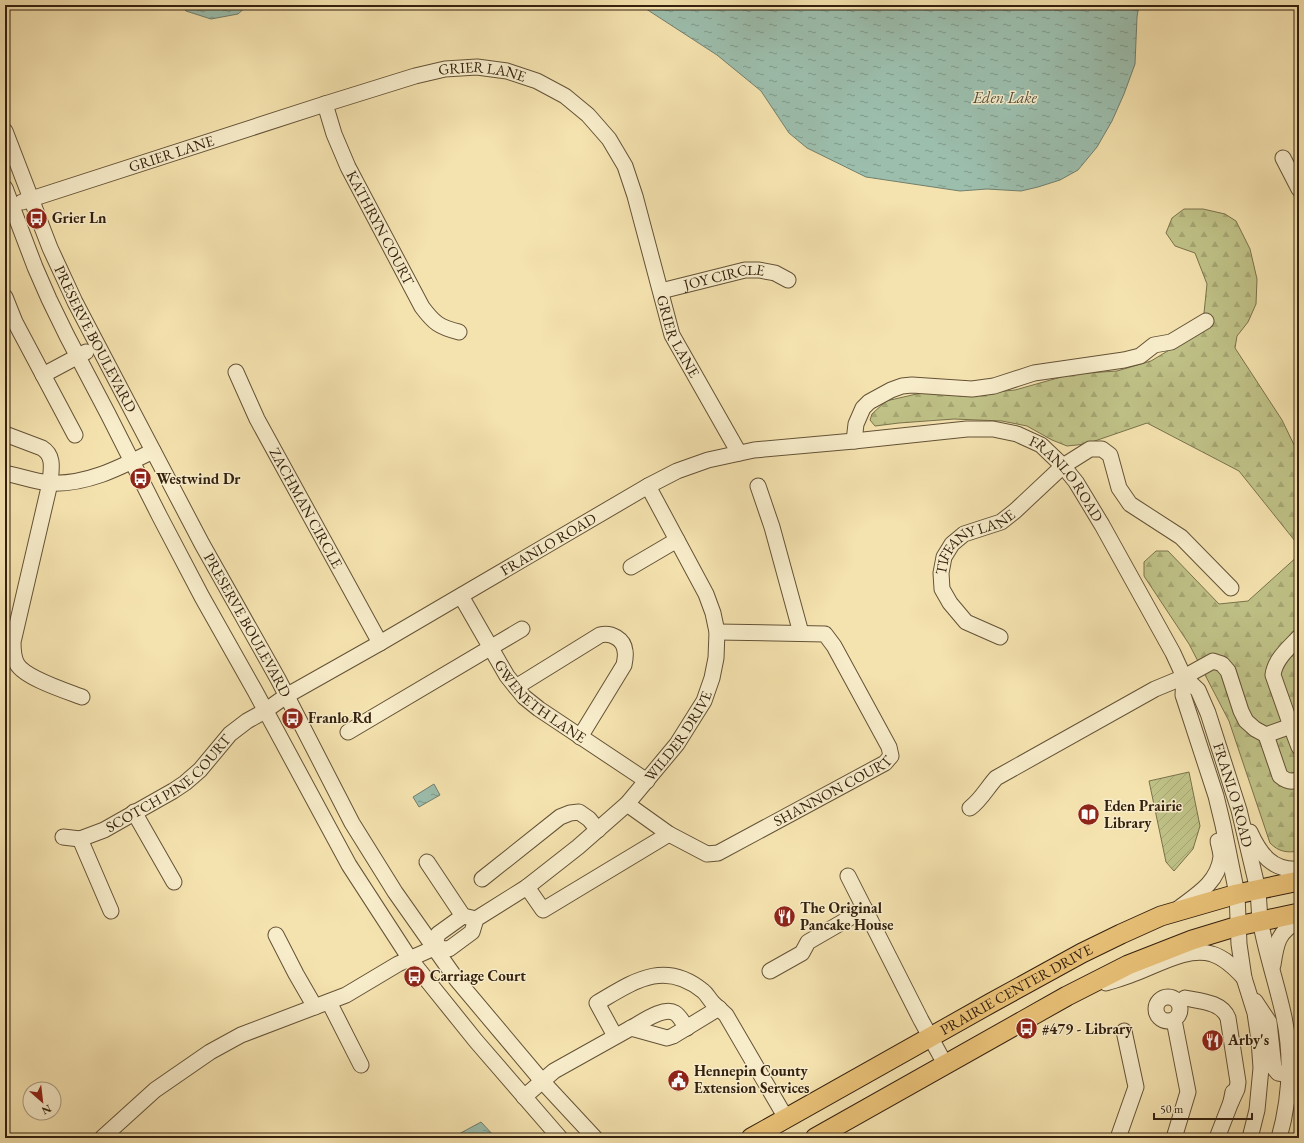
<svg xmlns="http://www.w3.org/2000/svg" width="1304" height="1143" viewBox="0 0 1304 1143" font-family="'EB Garamond',serif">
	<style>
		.forest { fill: url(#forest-firs); stroke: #7a724c }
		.garden { fill: url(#garden-furrows); stroke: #7a724c }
		.water { fill: url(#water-ripples); stroke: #727f6e }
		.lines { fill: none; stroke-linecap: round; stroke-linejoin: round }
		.minor-casing { stroke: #645237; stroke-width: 17 }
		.major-casing { stroke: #34210f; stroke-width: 21 }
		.minor { stroke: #f8edcb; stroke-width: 15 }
		.major { stroke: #eac278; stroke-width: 19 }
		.labels { text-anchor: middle; stroke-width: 3; stroke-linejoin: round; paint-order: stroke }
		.street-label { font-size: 15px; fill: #34210f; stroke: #f8edcb }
		.poi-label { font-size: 15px; font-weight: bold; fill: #34210f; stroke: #f8edcb; text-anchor: start }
		.water-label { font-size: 16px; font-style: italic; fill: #53503e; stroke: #f8edcb }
	</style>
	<defs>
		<pattern id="forest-firs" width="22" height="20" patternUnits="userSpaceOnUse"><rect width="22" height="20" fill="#c0c388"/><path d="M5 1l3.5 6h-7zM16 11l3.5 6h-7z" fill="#a6a774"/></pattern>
		<pattern id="garden-furrows" width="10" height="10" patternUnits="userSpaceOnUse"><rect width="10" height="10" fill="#c0c388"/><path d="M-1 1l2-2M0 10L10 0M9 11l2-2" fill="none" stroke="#a6a774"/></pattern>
		<pattern id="water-ripples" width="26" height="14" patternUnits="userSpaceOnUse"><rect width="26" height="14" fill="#9cbead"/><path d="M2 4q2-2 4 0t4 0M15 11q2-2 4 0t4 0" fill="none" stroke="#809a8b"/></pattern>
	</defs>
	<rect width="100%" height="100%" fill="#f5e3af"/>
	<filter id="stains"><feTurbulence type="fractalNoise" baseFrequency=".005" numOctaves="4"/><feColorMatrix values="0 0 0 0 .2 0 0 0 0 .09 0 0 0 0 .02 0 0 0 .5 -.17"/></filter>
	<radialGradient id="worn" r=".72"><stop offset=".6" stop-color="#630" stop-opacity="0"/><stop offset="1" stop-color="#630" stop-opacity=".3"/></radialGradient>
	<path class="forest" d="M 1184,209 L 1203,209 L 1225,214 L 1236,221 L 1250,249 L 1257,279 L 1256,304 L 1248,322 L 1237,336 L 1235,348 L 1282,420 L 1299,455 L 1299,546 L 1239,471 L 1147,423 L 1086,444 L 1067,446 L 1052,440 L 1027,426 L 1002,421 L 954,419 L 899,423 L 875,426 L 870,420 L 872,414 L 886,401 L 921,393 L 965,395 L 1015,390 L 1072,374 L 1117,371 L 1151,361 L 1211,325 L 1204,313 L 1207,284 L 1195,253 L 1175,246 L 1166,233 L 1172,218 Z
		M 1156,551 L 1168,551 L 1219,604 L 1248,601 L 1299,555 L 1299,851 C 1287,853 1279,852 1270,843 L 1229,721 L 1189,644 L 1144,576 L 1144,562 Z"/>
	<path class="garden" d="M 1189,772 L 1200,826 L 1193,849 L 1174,871 L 1166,862 L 1149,781 Z"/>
	<path class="water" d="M 180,5 L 248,5 L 238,14 L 211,19 L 186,11 Z
		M 640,5 L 1139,5 L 1137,17 L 1135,64 L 1124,94 L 1112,121 L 1097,147 L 1078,170 L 1060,180 L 1038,187 L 1021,191 L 987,189 L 960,191 L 866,177 L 807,148 L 789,133 L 761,91 L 717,55 Z
		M 434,784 L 440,795 L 419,807 L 413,797 Z
		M 481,1122 L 496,1138 L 446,1138 L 457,1135 Z"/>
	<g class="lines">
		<defs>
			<g id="minor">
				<path id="s1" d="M 325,104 L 334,134 L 348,167 L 422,307 C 434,323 439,327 459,332"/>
				<path id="s2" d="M 5,131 L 50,248 L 75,302 L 202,544 L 278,679 L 352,823 L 395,892 L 457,980 L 542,1081 L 595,1138"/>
				<path d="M 1283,158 L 1299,189"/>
				<path d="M 5,188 L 35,267 L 49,299 L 67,336 L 108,414 L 160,517 L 202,597 L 255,691 L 349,865 L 410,959 L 476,1041 L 560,1138"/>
				<path id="s3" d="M 22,202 L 325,104 L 415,76 L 445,69 L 477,67 L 507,71 L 537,81 L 565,96 L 588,115 L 609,139 L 625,166 L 635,196 L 672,335 L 739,453"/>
				<path id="s4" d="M 661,291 L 745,270 L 759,270 L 775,273 L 788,280"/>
				<path d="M 5,297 L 15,322 L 75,435"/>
				<path id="s5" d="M 236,372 L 257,419 L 380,643"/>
				<path d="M 43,375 L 86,352"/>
				<path d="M 5,434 L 42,448 C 55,456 51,470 50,483 L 13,642 C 13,649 13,657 17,664 C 25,678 66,691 82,697"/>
				<path d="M 854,441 L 856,424 L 863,408 L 869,402 L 891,390 L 902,386 L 912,385 L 972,389 L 994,386 L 1034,373 L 1124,360 L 1140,356 L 1154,345 L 1171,342 L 1206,321"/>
				<path d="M 5,473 C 19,476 36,482 50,483 C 87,485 121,467 153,451"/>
				<path d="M 758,486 L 772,527 L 801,633"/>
				<path d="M 631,567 L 677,540"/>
				<path id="s6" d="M 461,596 L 507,676 L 524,697 L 539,709 L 647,781"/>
				<path id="s7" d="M 1000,637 L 966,622 L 950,603 L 942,589 L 941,573 L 944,557 L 952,544 L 964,534 L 1001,522 L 1015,511 L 1063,466 L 1090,449 L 1102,449 L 1110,455 L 1119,488 L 1130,504 L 1181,537 L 1231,588"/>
				<path d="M 1184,677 L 1183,695 L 1216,796 L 1223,825 L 1237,894 L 1239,944 L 1244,978 L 1255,1013 L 1259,1040 L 1261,1068 L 1257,1110 L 1250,1138"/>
				<path d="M 516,687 L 600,635 C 611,632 624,639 625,651 C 626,655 625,660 624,665 L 580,737"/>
				<path d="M 1291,726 L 1299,747"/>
				<path d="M 348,732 L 522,629"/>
				<path d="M 1266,735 L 1280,776 C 1286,781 1292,783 1299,779"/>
				<path id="s8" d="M 627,804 L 669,834 L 707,854 L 718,853 L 885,763 L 891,756 L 889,747 L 834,646 L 825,634 L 717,632"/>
				<path d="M 970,808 C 981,800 987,788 996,778 L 1155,689 L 1184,677 L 1213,661 L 1222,664 L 1228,671 L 1241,711 L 1246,721 L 1255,729 L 1266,735 L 1291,726 L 1273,675 C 1275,659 1289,648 1299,637"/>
				<path d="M 134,812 L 174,882"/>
				<path d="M 1250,832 C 1260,854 1272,871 1299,869"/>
				<path id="s9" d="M 63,837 L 80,839 L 104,830 L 173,791 L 185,783 L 200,770 L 230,734 L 247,721 L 265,711 L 286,696 L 380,643 L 648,486 L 677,471 L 708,460 L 754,450 L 854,441 L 967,429 L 993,429 L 1017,434 L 1041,445 L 1063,466 L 1076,482 L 1102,525 L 1173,653 L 1184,677 L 1198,690 L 1208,713 L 1239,810 L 1258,890 L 1260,921 L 1263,934 C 1269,962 1278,989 1284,1017 C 1292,1056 1290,1099 1279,1138"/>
				<path d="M 80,839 L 111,911"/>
				<path d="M 427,862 L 463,916"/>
				<path d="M 848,876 L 921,1020 L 945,1064"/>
				<path d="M 482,879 L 560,817 L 570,813 L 579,812 L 589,819 L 598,830"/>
				<path d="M 527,887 L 543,910 L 669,834"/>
				<path d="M 1179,908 C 1198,894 1218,882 1221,857 C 1221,852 1219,846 1218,841"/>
				<path d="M 276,935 L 296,974 L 315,1007"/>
				<path d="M 434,948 L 438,934 L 463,916 L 472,918"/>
				<path d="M 1273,965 C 1276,944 1278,931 1299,921"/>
				<path d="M 770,971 L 802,953 L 808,942 L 865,909"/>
				<path d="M 1106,983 C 1115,980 1124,978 1133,974 C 1156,966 1188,946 1212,954 C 1225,958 1235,968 1244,978"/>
				<circle cx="1168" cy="1009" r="12"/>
				<path d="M 1255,1001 L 1269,1022 L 1274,1068 L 1278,1073 L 1298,1076"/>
				<path d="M 329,1002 L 361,1065"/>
				<path d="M 1179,1003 L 1185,998 C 1200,1001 1222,1002 1228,1018 L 1238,1082 L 1237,1089 L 1231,1102"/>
				<path d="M 631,1028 C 641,1023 663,1006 675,1013 C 680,1016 683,1023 687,1028"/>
				<path d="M 615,1036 L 597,1003 C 633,982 664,959 703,991 C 707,994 709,999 713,1003 C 717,1007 722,1011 726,1015 L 786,1118"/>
				<path d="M 524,1097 L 554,1071 L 631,1028 L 667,1038 L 673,1036 L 719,1008"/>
				<path id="s10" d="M 102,1138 L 155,1090 L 210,1052 L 241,1035 L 346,995 L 398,964 L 434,948 L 449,949 L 472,932 L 476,919 L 527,887 L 578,847 L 627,804 L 677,744 L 704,701 L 712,678 L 716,658 L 717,632 L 713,613 L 706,594 L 648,486"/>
				<path d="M 1118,1138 L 1136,1087 L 1124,1031"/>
				<path d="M 1174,1138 L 1188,1092 L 1174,1020"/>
				<path d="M 1217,1138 L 1231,1102 L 1233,1092"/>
			</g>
			<g id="major">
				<path id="s11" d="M 751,1138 L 991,1003 L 1082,953 L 1121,934 L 1161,916 L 1237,894 L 1299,881"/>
				<path d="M 815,1138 L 1067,996 L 1128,965 L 1192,940 L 1238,926 L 1299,913"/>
			</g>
		</defs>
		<use href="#minor" class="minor-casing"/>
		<use href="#major" class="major-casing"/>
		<use href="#minor" class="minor"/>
		<use href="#major" class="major"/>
	</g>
	<defs>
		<symbol id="bus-disc" viewBox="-11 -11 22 22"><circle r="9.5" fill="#8f2418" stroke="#f8edcb"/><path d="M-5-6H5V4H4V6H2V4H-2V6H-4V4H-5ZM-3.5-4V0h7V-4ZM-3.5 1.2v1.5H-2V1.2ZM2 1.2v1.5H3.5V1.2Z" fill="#fff"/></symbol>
		<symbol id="library-disc" viewBox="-11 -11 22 22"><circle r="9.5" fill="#8f2418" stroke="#f8edcb"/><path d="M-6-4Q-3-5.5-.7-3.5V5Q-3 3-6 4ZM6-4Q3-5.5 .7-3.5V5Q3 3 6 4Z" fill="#fff"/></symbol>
		<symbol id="restaurant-disc" viewBox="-11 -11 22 22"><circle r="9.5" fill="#8f2418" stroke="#f8edcb"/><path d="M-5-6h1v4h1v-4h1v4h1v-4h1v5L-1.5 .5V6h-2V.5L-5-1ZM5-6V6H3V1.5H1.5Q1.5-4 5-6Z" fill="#fff"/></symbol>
		<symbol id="civic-disc" viewBox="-11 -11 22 22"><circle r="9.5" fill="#8f2418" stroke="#f8edcb"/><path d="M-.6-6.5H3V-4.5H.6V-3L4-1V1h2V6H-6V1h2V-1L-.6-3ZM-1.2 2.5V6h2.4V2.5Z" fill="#fff"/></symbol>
	</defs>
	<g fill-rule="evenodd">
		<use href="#bus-disc" x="24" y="206" width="25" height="25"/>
		<use href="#bus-disc" x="128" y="466" width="25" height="25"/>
		<use href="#bus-disc" x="280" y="706" width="25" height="25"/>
		<use href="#library-disc" x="1076" y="802" width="25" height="25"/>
		<use href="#restaurant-disc" x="772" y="904" width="25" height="25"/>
		<use href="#bus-disc" x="402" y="964" width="25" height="25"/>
		<use href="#bus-disc" x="1014" y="1016" width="25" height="25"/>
		<use href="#restaurant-disc" x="1200" y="1028" width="25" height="25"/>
		<use href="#civic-disc" x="666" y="1068" width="25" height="25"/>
	</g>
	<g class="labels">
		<g class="street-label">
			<text dy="5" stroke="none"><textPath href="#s3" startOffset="481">GRIER LANE</textPath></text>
			<text dy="5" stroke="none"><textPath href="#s3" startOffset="157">GRIER LANE</textPath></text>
			<text dy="5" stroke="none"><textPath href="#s1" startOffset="136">KATHRYN COURT</textPath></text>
			<text dy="5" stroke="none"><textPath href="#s4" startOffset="65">JOY CIRCLE</textPath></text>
			<text dy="5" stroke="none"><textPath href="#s3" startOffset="841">GRIER LANE</textPath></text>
			<text dy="5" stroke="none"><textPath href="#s2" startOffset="227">PRESERVE BOULEVARD</textPath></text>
			<text dy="5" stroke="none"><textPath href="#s9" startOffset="1135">FRANLO ROAD</textPath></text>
			<text dy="5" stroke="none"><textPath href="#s5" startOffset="153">ZACHMAN CIRCLE</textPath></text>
			<text dy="5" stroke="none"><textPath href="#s9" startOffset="574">FRANLO ROAD</textPath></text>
			<text dy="5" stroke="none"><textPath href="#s7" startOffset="144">TIFFANY LANE</textPath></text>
			<text dy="5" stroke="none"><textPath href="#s2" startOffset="551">PRESERVE BOULEVARD</textPath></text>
			<text dy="5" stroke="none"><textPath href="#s6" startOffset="134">GWENETH LANE</textPath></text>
			<text dy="5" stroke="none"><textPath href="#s10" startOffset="719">WILDER DRIVE</textPath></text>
			<text dy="5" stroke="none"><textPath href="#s9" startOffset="123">SCOTCH PINE COURT</textPath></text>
			<text dy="5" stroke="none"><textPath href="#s8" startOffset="236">SHANNON COURT</textPath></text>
			<text dy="5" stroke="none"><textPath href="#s9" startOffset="1497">FRANLO ROAD</textPath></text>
			<text dy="5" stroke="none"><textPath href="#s11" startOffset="304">PRAIRIE CENTER DRIVE</textPath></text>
		</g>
		<g class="poi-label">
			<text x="52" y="223">Grier Ln</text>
			<text x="156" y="484">Westwind Dr</text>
			<text x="308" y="723">Franlo Rd</text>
			<text x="1104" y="811">Eden Prairie<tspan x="1104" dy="17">Library</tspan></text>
			<text x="800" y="913">The Original<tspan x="800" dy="17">Pancake House</tspan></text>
			<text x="430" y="981">Carriage Court</text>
			<text x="1042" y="1034">#479 - Library</text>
			<text x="1228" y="1045">Arby's</text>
			<text x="694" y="1076">Hennepin County<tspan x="694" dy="17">Extension Services</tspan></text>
		</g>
		<g class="water-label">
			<text x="1005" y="103">Eden Lake</text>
		</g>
	</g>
	<rect width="1304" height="1143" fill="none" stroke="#f5e3af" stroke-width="20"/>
	<rect x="6" y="6" width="1292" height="1131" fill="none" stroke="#34210f" stroke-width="2"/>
	<rect x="10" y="10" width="1284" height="1123" fill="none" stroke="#34210f"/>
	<g transform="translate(42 1101) rotate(152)"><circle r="19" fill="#f8edcb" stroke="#aa9b80"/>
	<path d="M0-3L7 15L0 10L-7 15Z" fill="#8f2418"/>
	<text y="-6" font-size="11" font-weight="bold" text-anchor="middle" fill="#34210f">N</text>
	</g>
	<path d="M1154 1113v6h98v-6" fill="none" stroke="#34210f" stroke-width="2"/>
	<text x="1160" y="1113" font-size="12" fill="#34210f" stroke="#f8edcb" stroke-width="3" paint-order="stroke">50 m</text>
	<rect width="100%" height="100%" filter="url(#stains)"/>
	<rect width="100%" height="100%" fill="url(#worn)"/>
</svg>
